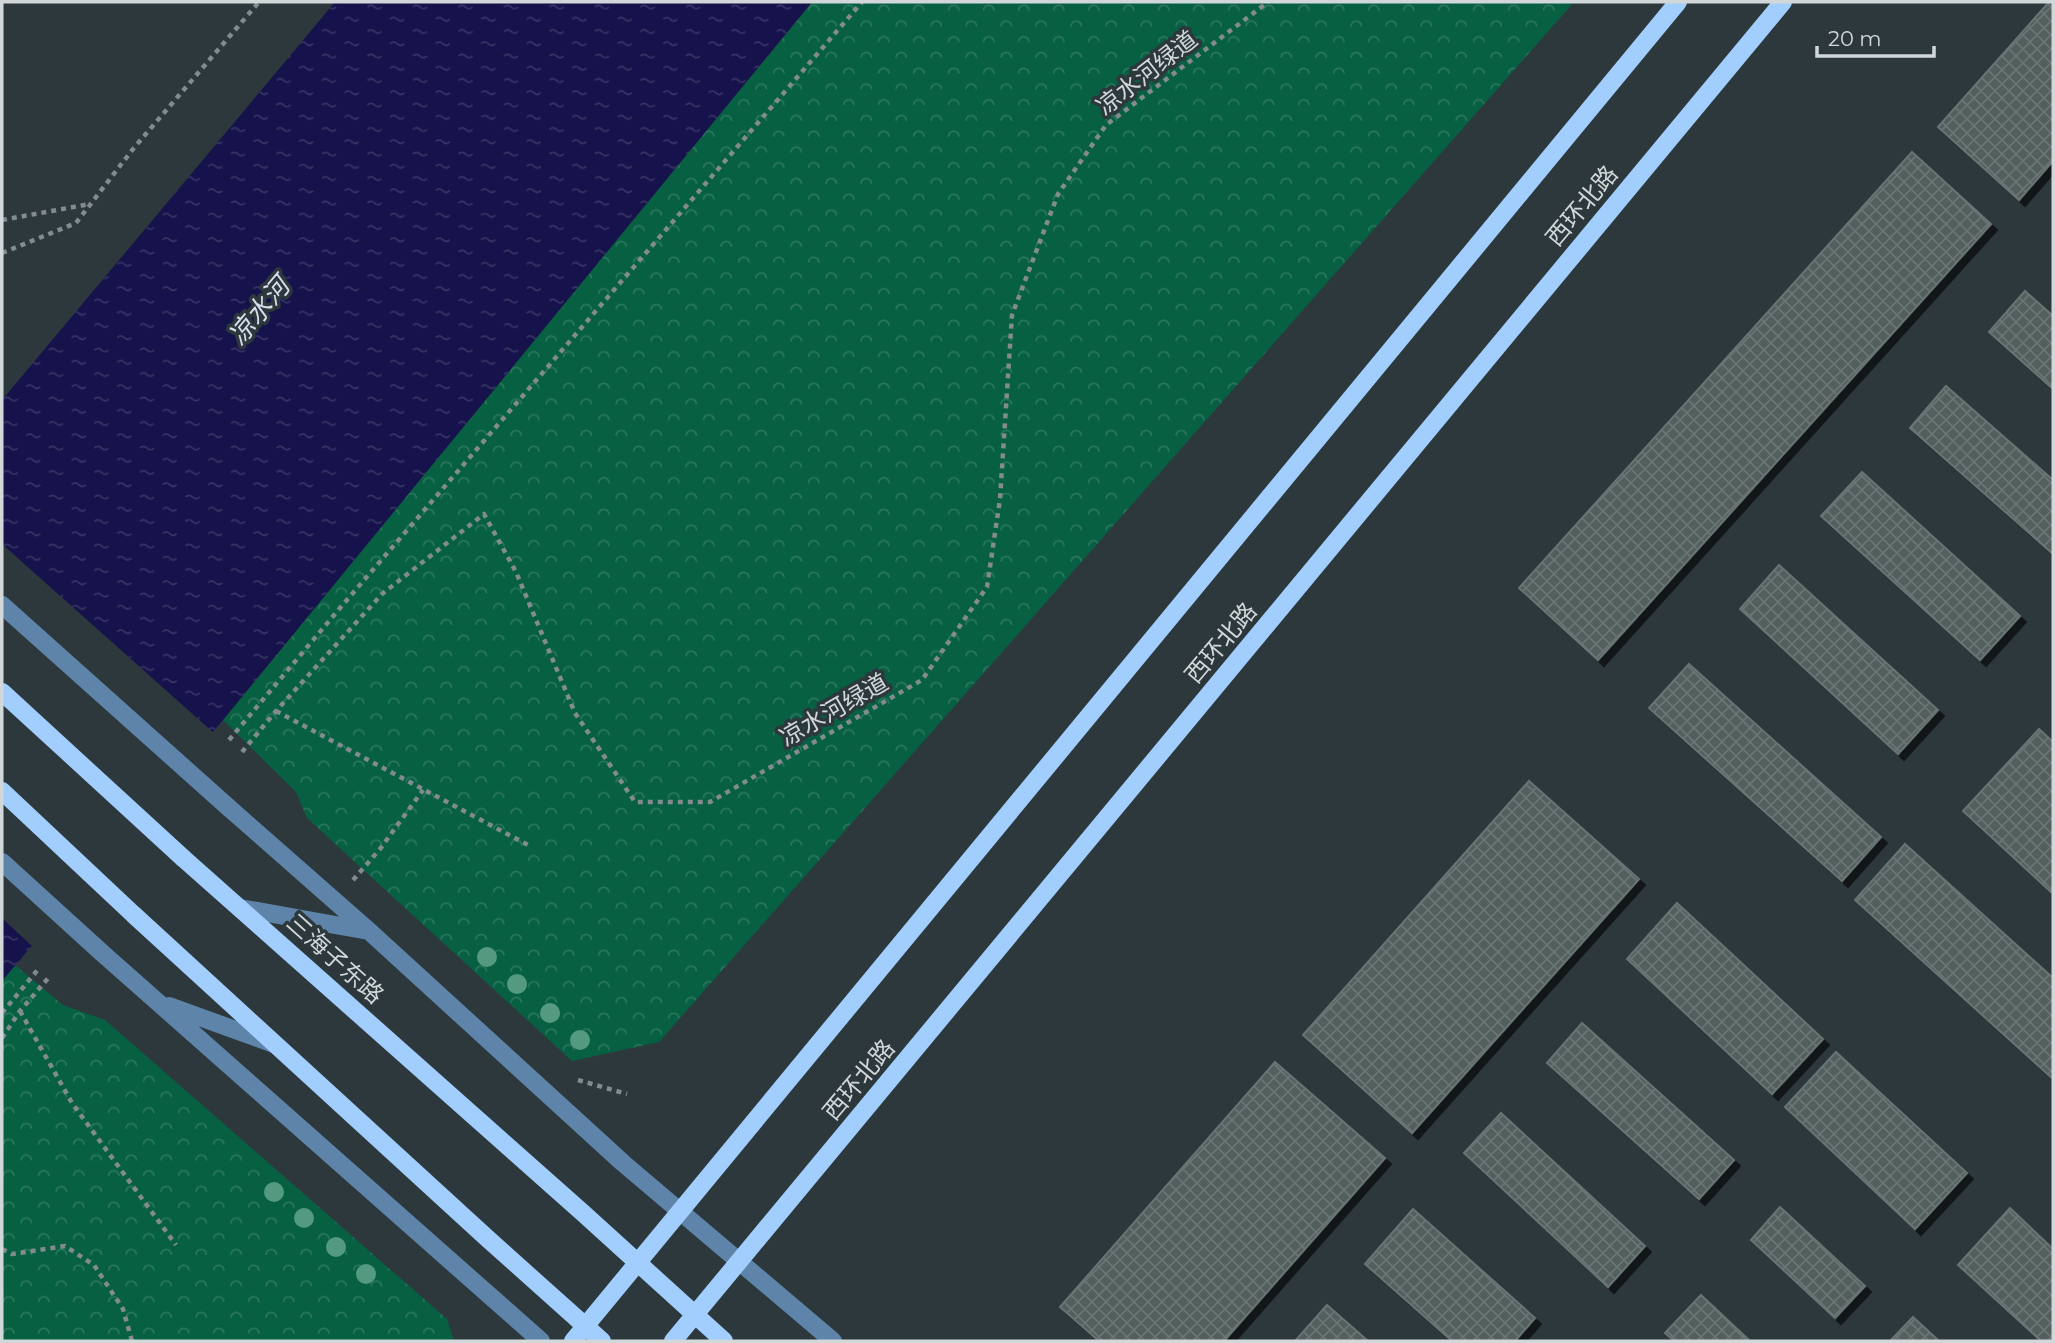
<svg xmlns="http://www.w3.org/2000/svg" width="2055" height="1343" viewBox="0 0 2055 1343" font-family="Montserrat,'Noto Sans SC',sans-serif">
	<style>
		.park { fill: url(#park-crowns) }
		.water { fill: url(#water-ripples) }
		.pier { fill: #2d383c }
		.building { fill: url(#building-cross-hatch); stroke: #677473; stroke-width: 2; filter: url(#shadow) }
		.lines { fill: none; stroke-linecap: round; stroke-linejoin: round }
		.path { stroke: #828b8d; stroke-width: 4.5; stroke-dasharray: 5 5; stroke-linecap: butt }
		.minor { stroke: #5e84aa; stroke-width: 18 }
		.major { stroke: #a1cefd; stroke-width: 18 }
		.minor-bridge { stroke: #5e84aa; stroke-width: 18 }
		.major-bridge { stroke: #a1cefd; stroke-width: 18 }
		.tree { fill: #549a80 }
		.labels { text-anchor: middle; stroke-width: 7; stroke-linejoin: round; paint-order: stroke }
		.street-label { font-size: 24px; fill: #d2d8da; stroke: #2d383c }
		.water-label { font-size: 26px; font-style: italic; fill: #d9dcef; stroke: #2d383c }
	</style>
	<defs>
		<pattern id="park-crowns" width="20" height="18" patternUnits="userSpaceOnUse" patternTransform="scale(1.75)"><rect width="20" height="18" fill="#076042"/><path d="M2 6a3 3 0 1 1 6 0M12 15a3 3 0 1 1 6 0" fill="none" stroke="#2a765d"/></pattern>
		<pattern id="water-ripples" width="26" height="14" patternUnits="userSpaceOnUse" patternTransform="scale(1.75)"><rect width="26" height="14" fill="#16124b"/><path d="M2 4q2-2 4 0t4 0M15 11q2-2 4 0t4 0" fill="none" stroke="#373464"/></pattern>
		<pattern id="building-cross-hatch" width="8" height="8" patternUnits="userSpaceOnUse" patternTransform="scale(1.75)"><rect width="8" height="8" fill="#525e5d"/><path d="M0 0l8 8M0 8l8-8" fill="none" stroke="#6a7474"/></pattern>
		<filter id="shadow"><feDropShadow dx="6" dy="6" stdDeviation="0" flood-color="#0009"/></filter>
	</defs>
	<rect width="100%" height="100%" fill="#2d383c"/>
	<path class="park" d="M 812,2 L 1574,2 L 659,1042 L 572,1061 L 307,818 L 296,792 L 223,720 Z
		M 15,965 L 63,1005 L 105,1020 L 447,1319 L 454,1341 L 2,1341 L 2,981 Z"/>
	<path class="water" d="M 335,2 L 812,2 L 223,720 L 2,981 L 2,400 Z"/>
	<path class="pier" d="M 2,544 L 215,734 L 34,948 L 2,918 Z"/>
	<path class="building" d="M 2049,2 L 2053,2 L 2053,161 L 2019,200 L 1938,127 Z
		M 1912,152 L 1991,224 L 1598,660 L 1519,588 Z
		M 2025,291 L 2053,316 L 2053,389 L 1989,332 Z
		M 1946,386 L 2053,480 L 2053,554 L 1910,428 Z
		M 1862,472 L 2020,616 L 1980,660 L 1821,516 Z
		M 1779,565 L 1938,710 L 1898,754 L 1740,609 Z
		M 1689,664 L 1881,837 L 1842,881 L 1649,708 Z
		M 2039,729 L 2053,742 L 2053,894 L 1963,811 Z
		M 1529,781 L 1639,879 L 1412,1133 L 1303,1035 Z
		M 1905,844 L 2053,978 L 2053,1079 L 1855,900 Z
		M 1677,903 L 1823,1039 L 1772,1094 L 1627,959 Z
		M 1582,1023 L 1734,1160 L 1699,1199 L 1547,1063 Z
		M 1836,1052 L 1967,1173 L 1915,1229 L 1785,1107 Z
		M 1275,1062 L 1385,1158 L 1224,1341 L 1099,1341 L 1060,1307 Z
		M 1501,1113 L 1645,1246 L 1608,1287 L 1464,1153 Z
		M 1780,1207 L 1865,1286 L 1835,1318 L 1751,1240 Z
		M 2010,1208 L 2053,1249 L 2053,1341 L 2041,1341 L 1958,1265 Z
		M 1413,1209 L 1535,1318 L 1515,1341 L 1452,1341 L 1365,1264 Z
		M 1701,1295 L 1750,1341 L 1674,1341 L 1665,1333 Z
		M 1327,1305 L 1368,1341 L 1295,1341 Z
		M 1913,1317 L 1939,1341 L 1890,1341 Z"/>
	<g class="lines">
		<path class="path" d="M 2,220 L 90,204
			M 2,253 L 76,223 L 133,149 L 259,2
			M 276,711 L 528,845
			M 229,740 L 340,608 L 862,2
			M 242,752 L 276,711 L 382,594 L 484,514 L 516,572 L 575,713 L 635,802 L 710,802 L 922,680 L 987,587 L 1000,499 L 1012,315 L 1058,194 L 1106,125 L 1268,2
			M 353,880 L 380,849 L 423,790
			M 20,1011 L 72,1103 L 176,1245
			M 2,1013 L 40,967
			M 2,1038 L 20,1011 L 50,976
			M 578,1080 L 627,1094
			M 2,1249 L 12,1254 L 65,1246 L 94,1265 L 123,1309 L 132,1341"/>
		<path class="minor" d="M 228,807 L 369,931 L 623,1163 L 833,1341
			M 240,908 L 369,931
			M 101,952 L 541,1341
			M 169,1006 L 274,1044"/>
		<path class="major" d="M 183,858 L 583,1213 L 724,1341
			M 134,915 L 488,1239 L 602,1341
			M 573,1341 L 1678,2
			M 673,1341 L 1783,2"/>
		<path class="minor-bridge" d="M 2,605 L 228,807
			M 2,862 L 101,952"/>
		<path class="major-bridge" d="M 2,692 L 183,858
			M 2,791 L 134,915"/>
	</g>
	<g class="tree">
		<circle cx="487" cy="957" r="10"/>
		<circle cx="517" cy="984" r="10"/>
		<circle cx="550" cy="1013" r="10"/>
		<circle cx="580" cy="1040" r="10"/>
		<circle cx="274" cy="1192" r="10"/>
		<circle cx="304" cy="1218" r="10"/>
		<circle cx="336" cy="1247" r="10"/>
		<circle cx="366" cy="1274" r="10"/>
	</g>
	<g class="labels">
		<g class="street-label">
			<text transform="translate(1147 73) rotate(-38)" y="8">凉水河绿道</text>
			<text transform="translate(1582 206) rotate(-50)" y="8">西环北路</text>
			<text transform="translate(1221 643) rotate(-50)" y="8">西环北路</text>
			<text transform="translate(834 710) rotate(-30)" y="8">凉水河绿道</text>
			<text transform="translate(335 959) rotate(42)" y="8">三海子东路</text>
			<text transform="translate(859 1080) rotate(-50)" y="8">西环北路</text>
		</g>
		<g class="water-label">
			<text transform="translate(259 311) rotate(-50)" y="9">凉水河</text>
		</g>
	</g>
	<rect width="2055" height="1343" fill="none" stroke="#d2d8da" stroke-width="7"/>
	<path d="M1817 46v10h117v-10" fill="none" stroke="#d2d8da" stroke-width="3.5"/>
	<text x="1828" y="46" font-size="21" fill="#d2d8da" stroke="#2d383c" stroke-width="5" paint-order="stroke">20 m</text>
</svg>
